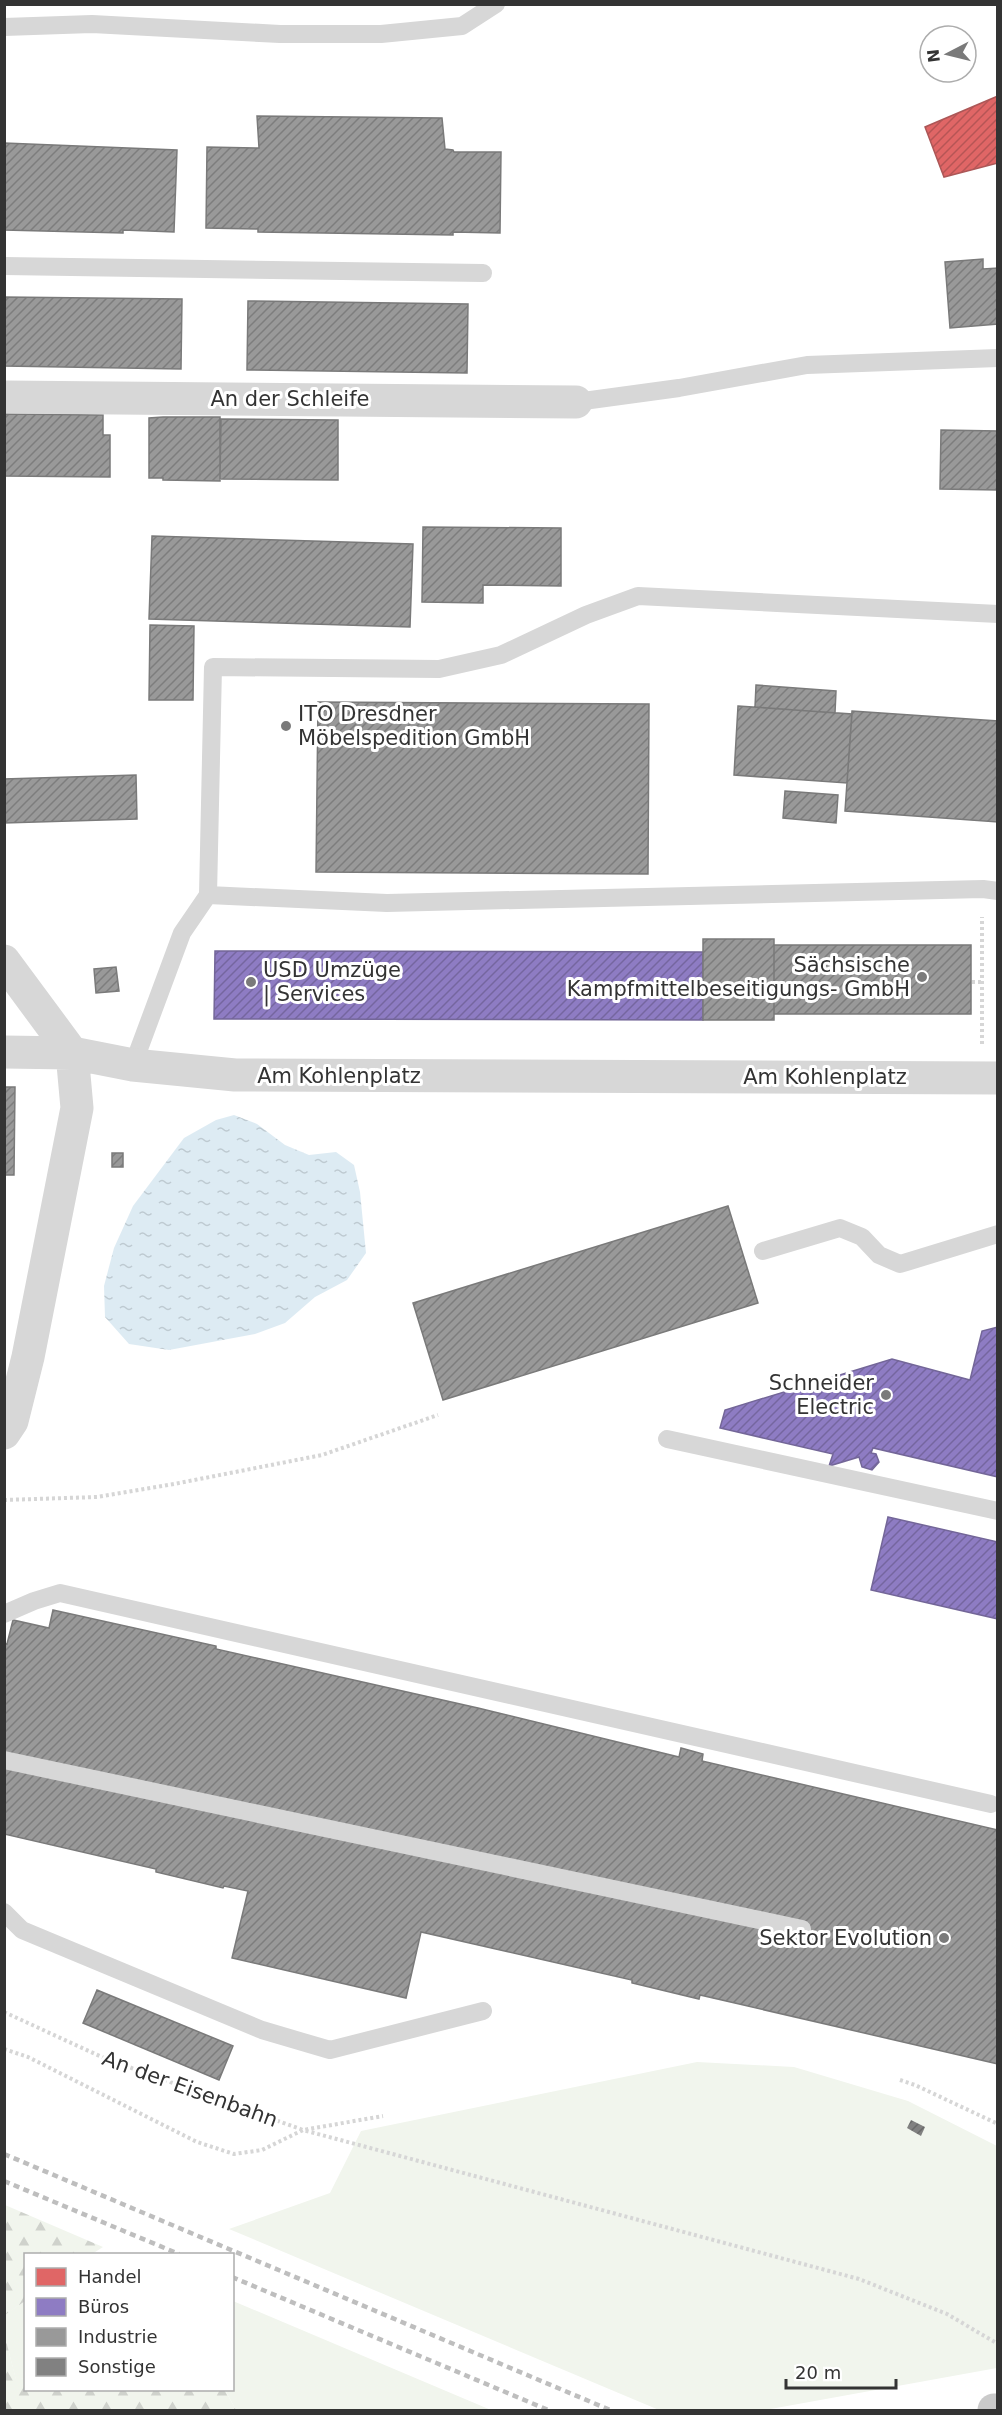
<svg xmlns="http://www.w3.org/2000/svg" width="1002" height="2415" viewBox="0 0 1002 2415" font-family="'DejaVu Sans',sans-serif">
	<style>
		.grass { fill: #f1f5ed }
		.forest { fill: url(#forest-firs) }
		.water { fill: url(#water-ripples) }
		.shops { fill: url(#shops-hatch); stroke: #ac5757; stroke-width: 1.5 }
		.offices { fill: url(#offices-hatch); stroke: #736698; stroke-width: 1.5 }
		.industry { fill: url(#industry-hatch); stroke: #7a7a7a; stroke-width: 1.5 }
		.building { fill: url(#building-hatch) }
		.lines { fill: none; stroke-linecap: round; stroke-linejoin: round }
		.path { stroke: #d6d6d6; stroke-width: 4; stroke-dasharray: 3 3; stroke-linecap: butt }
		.lane { stroke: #d7d7d7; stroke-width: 18 }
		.street { stroke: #d7d7d7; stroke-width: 33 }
		.primary { stroke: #cacaca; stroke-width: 33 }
		.rail { stroke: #bebebe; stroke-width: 4.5; stroke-dasharray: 6 4.5; stroke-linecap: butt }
		.poi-dot { fill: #7a7a7a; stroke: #fff; stroke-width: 2 }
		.labels { text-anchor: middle; stroke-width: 6; stroke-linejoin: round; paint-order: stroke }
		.street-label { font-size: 21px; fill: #333; stroke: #fff }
		.poi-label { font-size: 21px; fill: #333; stroke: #fff; text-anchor: end }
	</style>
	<defs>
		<pattern id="forest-firs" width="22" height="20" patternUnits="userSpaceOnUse" patternTransform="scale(1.5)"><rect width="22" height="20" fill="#f1f5ed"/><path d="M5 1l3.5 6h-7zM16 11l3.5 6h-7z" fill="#cfd2cc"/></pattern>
		<pattern id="water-ripples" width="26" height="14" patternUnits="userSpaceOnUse" patternTransform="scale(1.5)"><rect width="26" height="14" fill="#ddebf3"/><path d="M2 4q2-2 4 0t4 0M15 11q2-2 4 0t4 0" fill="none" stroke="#becad1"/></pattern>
		<pattern id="shops-hatch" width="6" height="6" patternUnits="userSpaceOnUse" patternTransform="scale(1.5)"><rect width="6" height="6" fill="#e06666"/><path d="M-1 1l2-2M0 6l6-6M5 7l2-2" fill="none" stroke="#b65555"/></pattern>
		<pattern id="offices-hatch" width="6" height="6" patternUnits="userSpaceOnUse" patternTransform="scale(1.5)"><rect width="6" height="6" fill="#8e7cc3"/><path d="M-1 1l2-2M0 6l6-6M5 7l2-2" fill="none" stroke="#75669f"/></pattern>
		<pattern id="industry-hatch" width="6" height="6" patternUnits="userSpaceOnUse" patternTransform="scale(1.5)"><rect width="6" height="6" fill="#999"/><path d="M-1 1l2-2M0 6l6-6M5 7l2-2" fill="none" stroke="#7d7d7d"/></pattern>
		<pattern id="building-hatch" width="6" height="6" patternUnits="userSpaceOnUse" patternTransform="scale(1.5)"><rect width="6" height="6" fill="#818181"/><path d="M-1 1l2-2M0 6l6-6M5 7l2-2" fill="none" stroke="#6a6a6a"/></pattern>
	</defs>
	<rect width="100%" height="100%" fill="#fff"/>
	<path class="grass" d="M 697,2062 L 794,2067 L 908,2101 L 997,2146 L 997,2368 L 765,2410 L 659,2410 L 229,2229 L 330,2193 L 361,2131 Z
		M 25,2301 L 25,2378 L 16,2380 L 5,2337 L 4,2315 Z
		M 233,2301 L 491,2410 L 236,2410 L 225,2390 L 232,2390 Z"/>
	<path class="forest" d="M 5,2205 L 103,2247 L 92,2254 L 26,2254 L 25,2301 L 5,2315 Z
		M 5,2337 L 16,2379 L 25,2378 L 26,2390 L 225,2390 L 236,2410 L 5,2410 Z"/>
	<path class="water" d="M 234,1115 L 257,1124 L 285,1145 L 309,1155 L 336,1152 L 354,1165 L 360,1192 L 366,1253 L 347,1280 L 315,1297 L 285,1323 L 255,1334 L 169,1350 L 129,1344 L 105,1317 L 104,1286 L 114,1248 L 133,1206 L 184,1138 L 216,1120 Z"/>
	<path class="shops" d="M 998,96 L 998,163 L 944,177 L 925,127 Z"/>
	<path class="offices" d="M 215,951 L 703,952 L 703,1020 L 214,1019 Z
		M 998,1327 L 998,1477 L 873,1448 L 871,1453 L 876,1454 L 879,1462 L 872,1470 L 862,1467 L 859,1457 L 829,1466 L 833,1454 L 720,1428 L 725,1410 L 892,1359 L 970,1380 L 982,1331 Z
		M 888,1517 L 998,1542 L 998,1619 L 871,1590 Z"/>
	<path class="industry" d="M 257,116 L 442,118 L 445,149 L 453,150 L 454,152 L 501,152 L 500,233 L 453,232 L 453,235 L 258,232 L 258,229 L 206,228 L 207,147 L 259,148 Z
		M 4,143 L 177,150 L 174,232 L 123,230 L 123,233 L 4,230 Z
		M 983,259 L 983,269 L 998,268 L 998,324 L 950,328 L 945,262 Z
		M 4,297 L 182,299 L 181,369 L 4,366 Z
		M 248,301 L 468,304 L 467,373 L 247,370 Z
		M 4,414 L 103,415 L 103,435 L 110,435 L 110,477 L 4,476 Z
		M 163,417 L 220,417 L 220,481 L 163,480 L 163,478 L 149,478 L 149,418 Z
		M 221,419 L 338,420 L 338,480 L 220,479 Z
		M 941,430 L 998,431 L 998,490 L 940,489 Z
		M 423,527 L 561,528 L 561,586 L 483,585 L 483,603 L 422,602 Z
		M 152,536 L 413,544 L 410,627 L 149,619 Z
		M 150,625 L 194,626 L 193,700 L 149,700 Z
		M 756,685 L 836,691 L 835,713 L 755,707 Z
		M 318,702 L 649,704 L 648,874 L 316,872 Z
		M 738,706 L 852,714 L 847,783 L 734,775 Z
		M 852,711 L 998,721 L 998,822 L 845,811 Z
		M 136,775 L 137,819 L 4,823 L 4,779 Z
		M 785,791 L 838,795 L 836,823 L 783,818 Z
		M 703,939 L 774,939 L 774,1020 L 703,1020 Z
		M 774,945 L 971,945 L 971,1014 L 774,1014 Z
		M 116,967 L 119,991 L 96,993 L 94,969 Z
		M 4,1087 L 15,1087 L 14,1175 L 4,1175 Z
		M 112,1153 L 123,1153 L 123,1167 L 112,1167 Z
		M 728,1206 L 758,1303 L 443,1400 L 413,1303 Z
		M 53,1610 L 216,1646 L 216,1649 L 478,1708 L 679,1757 L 681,1748 L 703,1754 L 702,1761 L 998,1830 L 998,2064 L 700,1995 L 699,1999 L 632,1983 L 632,1980 L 421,1932 L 406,1998 L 232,1958 L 248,1891 L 224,1886 L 223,1888 L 156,1872 L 156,1869 L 4,1834 L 4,1643 L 7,1644 L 13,1620 L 49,1628 Z
		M 97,1990 L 233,2046 L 219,2080 L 83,2023 Z"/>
	<path class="building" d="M 911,2120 L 925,2127 L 921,2136 L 907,2128 Z"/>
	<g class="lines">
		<path class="path" d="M 972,982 L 982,982
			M 982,1044 L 982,917
			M 4,1500 L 97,1497 L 174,1484 L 322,1455 L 438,1415
			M 4,2012 L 104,2058 L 303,2130 L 383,2116
			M 4,2049 L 28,2057 L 197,2142 L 234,2154 L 262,2150 L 303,2130 L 859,2279 L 947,2314 L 998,2344
			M 900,2080 L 915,2085 L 998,2124"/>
		<path class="lane" d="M 4,27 L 92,24 L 280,34 L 381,34 L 462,26 L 496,4
			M 4,266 L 483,273
			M 576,402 L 679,388 L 807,365 L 998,358
			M 208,895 L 387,903 L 983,889 L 998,891
			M 133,1065 L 182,933 L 208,895 L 213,667 L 439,669 L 501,655 L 586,615 L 638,596 L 998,614
			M 763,1251 L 840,1228 L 862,1237 L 879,1255 L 900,1264 L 998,1234
			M 667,1439 L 998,1511
			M 4,1614 L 34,1601 L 60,1593 L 991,1804
			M 4,1760 L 802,1929
			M 4,1912 L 22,1930 L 262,2030 L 330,2050 L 483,2011"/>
		<path class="street" d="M 4,397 L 576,402
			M 4,961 L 72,1053
			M 4,1052 L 72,1053 L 133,1065 L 235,1075 L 998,1078
			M 4,1433 L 12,1421 L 28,1357 L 77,1108 L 72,1053"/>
		<path class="primary" d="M 994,2410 L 998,2410"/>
		<path class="rail" d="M 4,2154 L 610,2410
			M 4,2181 L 179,2254
			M 232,2277 L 548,2410"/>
	</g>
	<g class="poi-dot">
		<circle cx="286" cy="726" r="6"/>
		<circle cx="922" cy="977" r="6"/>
		<circle cx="251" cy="982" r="6"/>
		<circle cx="886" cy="1395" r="6"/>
		<circle cx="944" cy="1938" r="6"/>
	</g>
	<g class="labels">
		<g class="street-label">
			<text x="290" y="406">An der Schleife</text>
			<text x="339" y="1083">Am Kohlenplatz</text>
			<text x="825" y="1084">Am Kohlenplatz</text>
			<text transform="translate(190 2089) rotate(20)" y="7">An der Eisenbahn</text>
		</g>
		<g class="poi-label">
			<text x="298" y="721" text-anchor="start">ITO Dresdner<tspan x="298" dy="24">Möbelspedition GmbH</tspan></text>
			<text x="910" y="972">Sächsische<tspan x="910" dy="24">Kampfmittelbeseitigungs- GmbH</tspan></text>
			<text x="263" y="977" text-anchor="start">USD Umzüge<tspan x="263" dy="24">| Services</tspan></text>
			<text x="874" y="1390">Schneider<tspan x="874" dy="24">Electric</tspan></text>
			<text x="932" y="1945">Sektor Evolution</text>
		</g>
	</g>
	<rect width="1002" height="2415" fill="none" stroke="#333333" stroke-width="12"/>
	<rect x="24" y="2253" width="210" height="138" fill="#ffffff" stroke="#adadad" stroke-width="1.5"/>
	<rect x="36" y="2268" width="30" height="18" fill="#e06666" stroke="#adadad" stroke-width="1.5"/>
	<text x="78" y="2283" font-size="18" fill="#333333">Handel</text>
	<rect x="36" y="2298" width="30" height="18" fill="#8e7cc3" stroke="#adadad" stroke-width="1.5"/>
	<text x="78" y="2313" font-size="18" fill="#333333">Büros</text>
	<rect x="36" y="2328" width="30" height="18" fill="#999999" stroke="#adadad" stroke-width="1.5"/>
	<text x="78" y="2343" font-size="18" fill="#333333">Industrie</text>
	<rect x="36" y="2358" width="30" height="18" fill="#818181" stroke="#adadad" stroke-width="1.5"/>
	<text x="78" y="2373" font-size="18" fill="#333333">Sonstige</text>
	<g transform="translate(948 54) rotate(263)"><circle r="28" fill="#ffffff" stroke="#adadad" stroke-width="1.5"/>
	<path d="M0-4.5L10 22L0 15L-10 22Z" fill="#7a7a7a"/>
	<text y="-9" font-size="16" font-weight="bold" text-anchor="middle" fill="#333333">N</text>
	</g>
	<path d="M786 2379v9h110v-9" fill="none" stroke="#333333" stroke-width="3"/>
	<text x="795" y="2379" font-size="18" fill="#333333" stroke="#ffffff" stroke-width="4.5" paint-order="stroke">20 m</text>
</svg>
